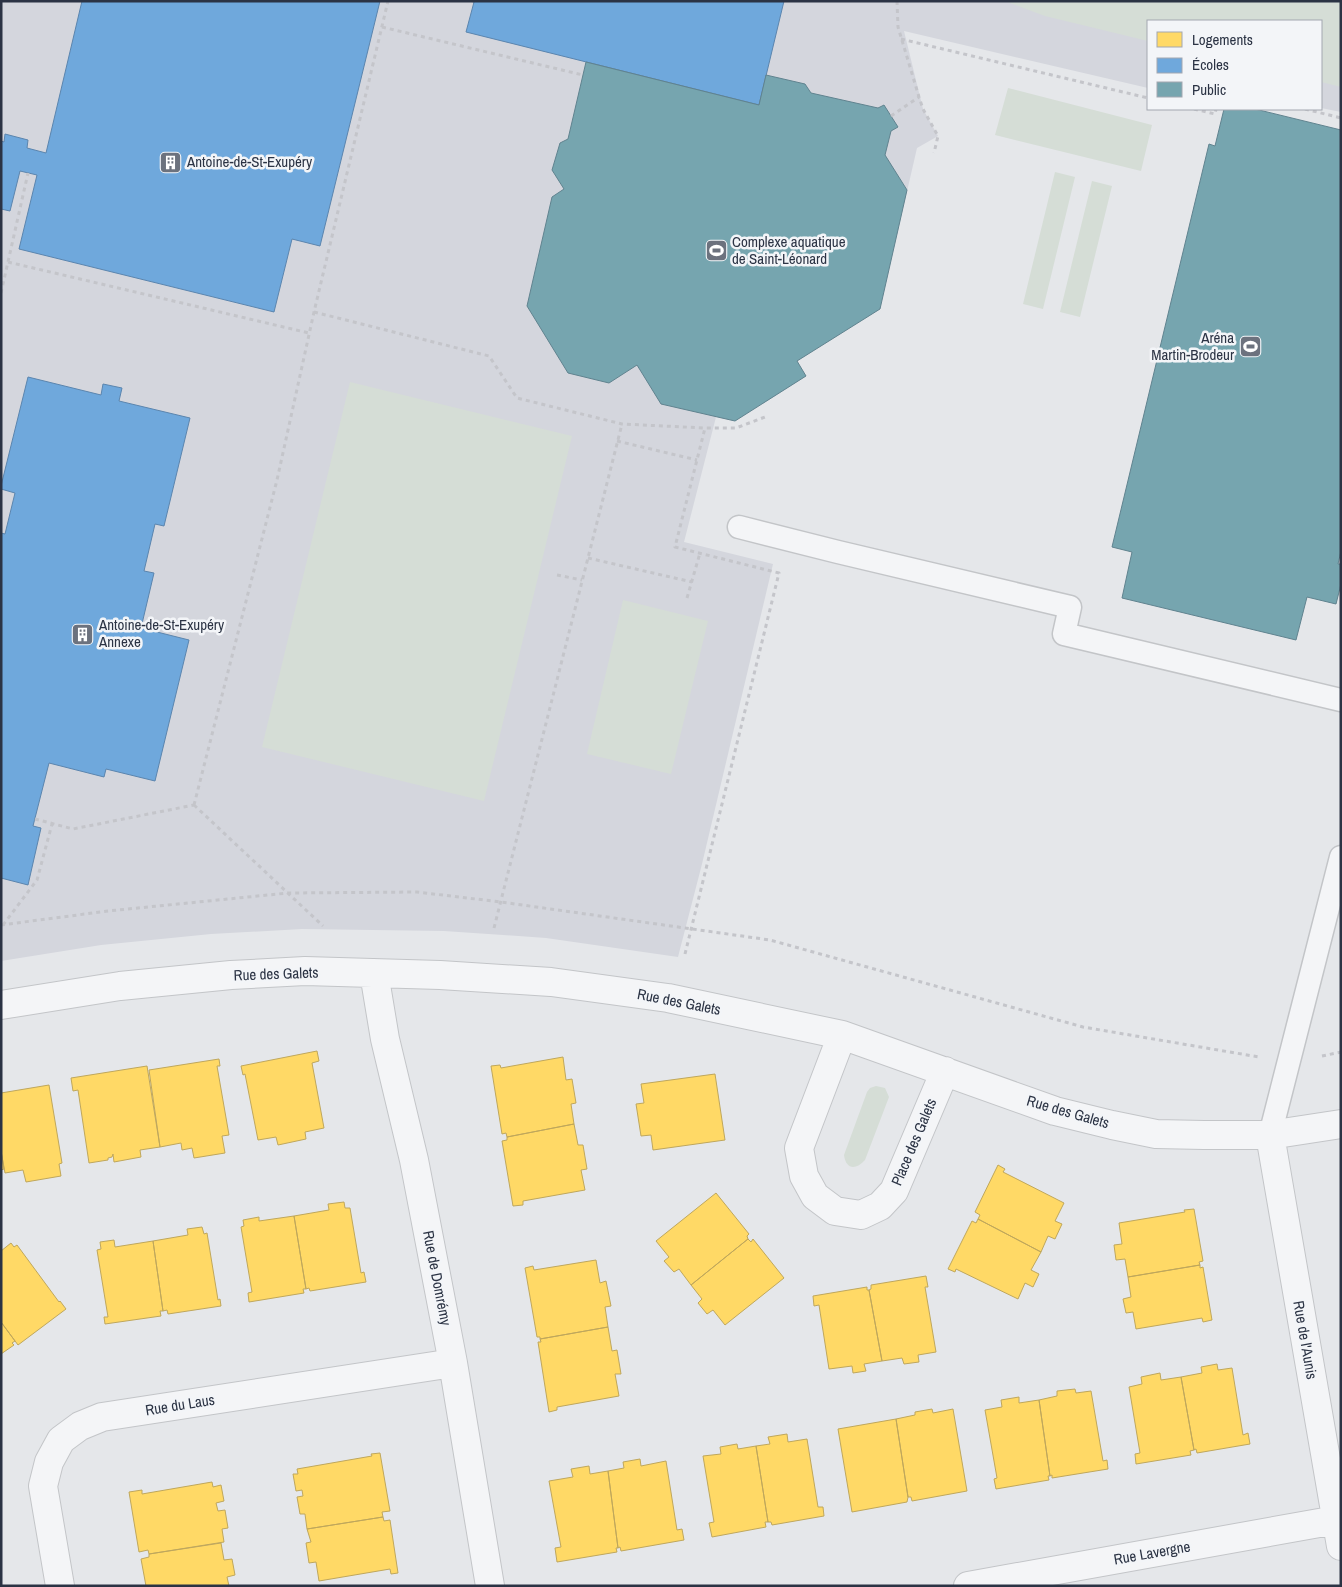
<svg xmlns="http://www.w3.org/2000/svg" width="1342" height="1587" viewBox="0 0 1342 1587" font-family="'Archivo Narrow',sans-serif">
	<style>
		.built { fill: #d4d6dd }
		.green { fill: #d5ddd6 }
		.homes { fill: #ffd966; stroke: #bfa75c }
		.schools { fill: #6fa8dc; stroke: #5b85ae }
		.public { fill: #76a5af; stroke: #60838f }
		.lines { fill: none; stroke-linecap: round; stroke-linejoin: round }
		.service-casing { stroke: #c3c5c8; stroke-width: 25 }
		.minor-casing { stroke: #c3c5c8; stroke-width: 30 }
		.path { stroke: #c4c5ca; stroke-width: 3; stroke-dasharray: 4 4; stroke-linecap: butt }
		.service { stroke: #f4f5f7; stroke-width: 22 }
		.minor { stroke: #f4f5f7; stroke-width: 28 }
		.labels { text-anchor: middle; stroke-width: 5; stroke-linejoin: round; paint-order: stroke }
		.poi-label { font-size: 15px; fill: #2b3344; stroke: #f3f5f8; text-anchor: start }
		.street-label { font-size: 15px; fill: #2b3344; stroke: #f3f5f8 }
	</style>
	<rect width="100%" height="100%" fill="#e5e7ea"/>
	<path class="built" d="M 1,1 L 1341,1 L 1341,112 L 1321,108 L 1321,21 L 1148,21 L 1148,88 L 904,31 L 923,109 L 938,136 L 917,148 L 880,309 L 797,361 L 806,376 L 735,421 L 716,417 L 684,542 L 773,564 L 702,864 L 678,957 L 546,938 L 503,935 L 444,931 L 302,929 L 211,934 L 101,945 L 1,961 Z"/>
	<path class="green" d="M 1005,1 L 1341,1 L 1341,87 L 1321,82 L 1321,21 L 1148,21 L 1148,41 L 1045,16 Z
		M 1008,88 L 1152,125 L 1141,171 L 995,135 Z
		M 1055,172 L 1075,177 L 1043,309 L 1023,304 Z
		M 1092,181 L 1112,186 L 1080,317 L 1060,312 Z
		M 350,382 L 572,436 L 484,801 L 262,747 Z
		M 623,600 L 708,621 L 671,774 L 587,754 Z
		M 876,1086 L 885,1088 L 889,1097 L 865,1160 C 856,1170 846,1170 844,1155 L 867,1092 L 870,1088 Z"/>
	<path class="homes" d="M 317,1051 L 319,1061 L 312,1063 L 324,1128 L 305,1132 L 306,1139 L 278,1145 L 276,1137 L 258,1140 L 245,1074 L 243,1075 L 241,1066 Z
		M 563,1057 L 566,1080 L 572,1079 L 576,1103 L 571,1104 L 574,1124 L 507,1137 L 506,1133 L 502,1134 L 491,1066 L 500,1065 L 501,1068 Z
		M 219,1059 L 220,1066 L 217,1066 L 229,1135 L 222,1136 L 225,1153 L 194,1158 L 192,1148 L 182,1150 L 181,1143 L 160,1147 L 149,1070 Z
		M 147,1066 L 160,1147 L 140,1150 L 141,1157 L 114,1162 L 113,1154 L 112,1157 L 108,1158 L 108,1160 L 89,1163 L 78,1090 L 73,1091 L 71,1078 Z
		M 715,1074 L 725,1140 L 653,1150 L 651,1135 L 641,1136 L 636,1104 L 644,1103 L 641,1084 Z
		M 49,1085 L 62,1163 L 59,1164 L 61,1176 L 26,1182 L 23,1170 L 5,1173 L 1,1151 L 1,1093 Z
		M 574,1124 L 578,1145 L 583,1145 L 587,1169 L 581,1170 L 585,1190 L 523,1201 L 523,1205 L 513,1206 L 502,1141 L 507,1140 L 507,1137 Z
		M 1,1151 L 4,1169 L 1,1170 Z
		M 998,1165 L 1005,1169 L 1003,1172 L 1064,1203 L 1055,1221 L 1062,1224 L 1055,1239 L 1048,1236 L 1041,1252 L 978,1219 L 980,1215 L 975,1212 Z
		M 716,1193 L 749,1234 L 747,1236 L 748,1239 L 691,1285 L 679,1269 L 674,1272 L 664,1261 L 669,1257 L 656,1241 Z
		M 344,1202 L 345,1208 L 350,1208 L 361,1273 L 364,1272 L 366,1282 L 310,1291 L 309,1288 L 306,1289 L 294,1216 L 329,1210 L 328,1204 Z
		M 1194,1209 L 1203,1261 L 1199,1262 L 1200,1265 L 1128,1277 L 1125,1259 L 1116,1260 L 1114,1245 L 1122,1244 L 1119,1223 L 1185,1212 L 1184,1210 Z
		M 294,1216 L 306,1289 L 303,1289 L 304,1293 L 249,1302 L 248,1293 L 252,1292 L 241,1227 L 244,1226 L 243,1220 L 259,1217 L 259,1221 Z
		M 978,1219 L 1041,1252 L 1031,1270 L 1039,1274 L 1033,1287 L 1025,1283 L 1018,1299 L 956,1269 L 955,1272 L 948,1269 L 972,1221 L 976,1223 Z
		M 202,1227 L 204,1234 L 207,1233 L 218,1300 L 220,1299 L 221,1306 L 168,1314 L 167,1310 L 163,1311 L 153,1241 L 188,1235 L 187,1229 Z
		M 748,1239 L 751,1242 L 753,1239 L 784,1278 L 725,1325 L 713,1310 L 707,1314 L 698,1303 L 702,1299 L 691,1285 Z
		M 114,1240 L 115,1247 L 153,1241 L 163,1311 L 160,1311 L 161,1316 L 105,1324 L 104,1317 L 108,1317 L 97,1250 L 101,1249 L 100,1242 Z
		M 11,1243 L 14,1247 L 17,1245 L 59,1302 L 60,1301 L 66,1309 L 18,1345 L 1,1322 L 1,1251 Z
		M 596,1260 L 600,1283 L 606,1281 L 611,1306 L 605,1307 L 608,1327 L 540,1339 L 540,1337 L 537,1337 L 525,1268 L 533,1266 L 534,1270 Z
		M 1200,1265 L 1200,1268 L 1203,1267 L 1212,1320 L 1203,1322 L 1202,1318 L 1136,1329 L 1133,1312 L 1126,1313 L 1123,1299 L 1131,1297 L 1128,1277 Z
		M 926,1276 L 928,1287 L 925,1287 L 936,1352 L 918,1355 L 919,1362 L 904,1364 L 902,1358 L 882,1361 L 869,1290 L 871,1289 L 871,1285 Z
		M 867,1287 L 867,1290 L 869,1290 L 882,1361 L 864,1364 L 866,1371 L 853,1373 L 852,1366 L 829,1369 L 819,1305 L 814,1306 L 813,1296 Z
		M 1,1322 L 15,1341 L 12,1343 L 14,1345 L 1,1354 Z
		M 608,1327 L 612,1351 L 617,1350 L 621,1374 L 615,1374 L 619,1396 L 557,1407 L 557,1410 L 549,1412 L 538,1342 L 541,1342 L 540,1339 Z
		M 1217,1364 L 1218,1370 L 1232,1368 L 1243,1435 L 1248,1433 L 1250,1444 L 1197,1453 L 1196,1449 L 1194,1450 L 1181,1377 L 1202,1373 L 1201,1367 Z
		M 1160,1373 L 1161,1380 L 1181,1377 L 1194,1450 L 1190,1451 L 1191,1455 L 1136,1464 L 1135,1454 L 1140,1453 L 1129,1387 L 1142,1384 L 1141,1377 Z
		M 1075,1389 L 1076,1393 L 1091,1391 L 1103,1461 L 1107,1460 L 1108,1469 L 1052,1478 L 1052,1475 L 1050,1476 L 1039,1400 L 1057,1396 L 1057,1391 Z
		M 1019,1397 L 1019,1403 L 1039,1400 L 1050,1476 L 1048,1476 L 1049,1480 L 996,1489 L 994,1479 L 997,1478 L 985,1410 L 1002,1407 L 1001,1400 Z
		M 932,1409 L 933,1413 L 953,1409 L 967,1491 L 912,1501 L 911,1497 L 908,1497 L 896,1419 L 915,1415 L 915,1412 Z
		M 896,1419 L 908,1497 L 907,1502 L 852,1512 L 838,1429 Z
		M 787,1434 L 788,1442 L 807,1439 L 818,1507 L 823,1507 L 824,1516 L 772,1525 L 771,1522 L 768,1522 L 756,1446 L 770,1444 L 768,1437 Z
		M 737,1444 L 738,1449 L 756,1446 L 768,1522 L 765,1522 L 766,1527 L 712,1537 L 709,1523 L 714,1522 L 703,1456 L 721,1454 L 720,1447 Z
		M 380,1453 L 390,1511 L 382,1512 L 383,1517 L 307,1529 L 305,1514 L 300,1514 L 297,1497 L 303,1496 L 302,1490 L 296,1491 L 293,1474 L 298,1474 L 297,1469 L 372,1456 L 371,1454 Z
		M 640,1459 L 641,1466 L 666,1461 L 677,1530 L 682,1529 L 684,1540 L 621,1551 L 620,1547 L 618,1548 L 608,1471 L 624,1468 L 623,1462 Z
		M 589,1466 L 590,1474 L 608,1471 L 618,1548 L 616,1548 L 617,1552 L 557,1562 L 555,1548 L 561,1547 L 549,1481 L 573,1477 L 571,1469 Z
		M 212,1482 L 213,1487 L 221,1485 L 224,1501 L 216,1503 L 218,1511 L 225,1510 L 228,1528 L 222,1529 L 224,1542 L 149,1554 L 148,1550 L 139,1552 L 129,1492 L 142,1490 L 142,1494 Z
		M 383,1517 L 384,1521 L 390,1520 L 398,1573 L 391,1574 L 390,1569 L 319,1581 L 316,1562 L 309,1563 L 306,1543 L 311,1542 L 307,1529 Z
		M 221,1543 L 224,1560 L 232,1559 L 235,1575 L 227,1577 L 229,1586 L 146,1586 L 141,1559 L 149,1557 L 149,1554 Z"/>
	<path class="schools" d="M 82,1 L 380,1 L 320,246 L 292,239 L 274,312 L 19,249 L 37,175 L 20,171 L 10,211 L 1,209 L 1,141 L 4,142 L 5,134 L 28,140 L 27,148 L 46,153 Z
		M 470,1 L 784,1 L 759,105 L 466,32 L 474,2 Z
		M 28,377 L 101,395 L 103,384 L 122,388 L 119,401 L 190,418 L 164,526 L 155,524 L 144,571 L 154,573 L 141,628 L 189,640 L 155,781 L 106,769 L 104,777 L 49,763 L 33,826 L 41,828 L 28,885 L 1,878 L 1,533 L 5,534 L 15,493 L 1,489 L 1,486 Z"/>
	<path class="public" d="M 586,62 L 759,105 L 766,75 L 805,84 L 811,93 L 878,108 L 884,105 L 898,127 L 891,131 L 885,155 L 907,190 L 880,309 L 797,361 L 806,376 L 735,421 L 661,404 L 637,365 L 609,383 L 568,373 L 527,306 L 552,197 L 564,189 L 552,170 L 560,143 L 568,139 Z
		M 1224,109 L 1255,109 L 1341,130 L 1341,551 L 1338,564 L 1341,564 L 1341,584 L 1336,604 L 1307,597 L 1296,640 L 1122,598 L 1132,552 L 1112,547 L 1209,144 L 1215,146 Z"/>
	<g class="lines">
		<defs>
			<path id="service" d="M 739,527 L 838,552 L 1070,607 L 1064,634 L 1341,700
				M 1270,1135 L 1341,857"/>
			<path id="minor" d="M 374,973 L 385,1039 L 414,1160 L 453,1363 L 490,1586
				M 1,1005 L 120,986 L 231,975 L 305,971 L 440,975 L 551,982 L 668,998 L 842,1035 L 1055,1111 L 1112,1125 L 1156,1134 L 1204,1135 L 1270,1135 L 1341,1124
				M 842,1035 L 799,1148 L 804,1176 L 815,1196 L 835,1211 L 861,1215 L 880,1206 L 894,1191 L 945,1071
				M 1270,1135 L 1341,1546
				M 60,1586 L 43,1486 L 49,1462 L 61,1440 L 80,1426 L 102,1417 L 453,1363
				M 968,1586 L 1336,1520"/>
		</defs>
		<use href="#service" class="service-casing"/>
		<use href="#minor" class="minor-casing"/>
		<path class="path" d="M 897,1 L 898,27 L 919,97 L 923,109 L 938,136 L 934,153
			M 382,27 L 583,75
			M 901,39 L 1148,98
			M 1194,109 L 1215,114 L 1216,109
			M 1305,109 L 1341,118
			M 891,116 L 919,97
			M 8,262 L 309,333
			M 1,293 L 28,173
			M 314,312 L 489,356 L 517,398 L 622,424 L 705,428 L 736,428 L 765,417
			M 617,441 L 697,460
			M 588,558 L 692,582
			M 557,575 L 582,580
			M 687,598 L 700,553
			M 194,805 L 277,480 L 314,312 L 388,1
			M 194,805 L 323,926
			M 35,819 L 73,829 L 194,805
			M 1,925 L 108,911 L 288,893 L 417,892 L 501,902 L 770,940 L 1083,1027 L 1259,1057
			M 3,925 L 37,880 L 52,824
			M 494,928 L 622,424
			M 685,954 L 779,573 L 675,547 L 705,428
			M 1322,1056 L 1341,1052"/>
		<use href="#service" class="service"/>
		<use href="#minor" class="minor"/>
	</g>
	<defs>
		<symbol id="building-square" viewBox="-11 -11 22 22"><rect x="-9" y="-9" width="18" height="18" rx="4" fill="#6c727e" stroke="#f3f5f8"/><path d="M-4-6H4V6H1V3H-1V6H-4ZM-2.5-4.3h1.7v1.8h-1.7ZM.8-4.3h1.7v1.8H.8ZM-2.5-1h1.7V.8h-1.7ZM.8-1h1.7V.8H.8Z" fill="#fff"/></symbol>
		<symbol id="stadium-square" viewBox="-11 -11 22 22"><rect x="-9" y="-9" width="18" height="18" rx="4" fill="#6c727e" stroke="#f3f5f8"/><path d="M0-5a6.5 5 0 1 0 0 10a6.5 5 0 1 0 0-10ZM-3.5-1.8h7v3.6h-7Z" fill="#fff"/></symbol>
	</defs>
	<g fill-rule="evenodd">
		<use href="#building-square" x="158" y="150" width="25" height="25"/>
		<use href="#stadium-square" x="704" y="238" width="25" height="25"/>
		<use href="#stadium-square" x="1238" y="334" width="25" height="25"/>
		<use href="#building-square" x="70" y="622" width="25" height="25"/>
	</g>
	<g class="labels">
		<g class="poi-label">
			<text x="187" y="167">Antoine-de-St-Exupéry</text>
			<text x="732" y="247">Complexe aquatique<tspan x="732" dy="17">de Saint-Léonard</tspan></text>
			<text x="1234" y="343" text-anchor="end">Aréna<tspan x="1234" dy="17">Martin-Brodeur</tspan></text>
			<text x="99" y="630">Antoine-de-St-Exupéry<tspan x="99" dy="17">Annexe</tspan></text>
		</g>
		<g class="street-label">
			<text transform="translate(276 974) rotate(-2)" y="5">Rue des Galets</text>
			<text transform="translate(679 1002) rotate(11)" y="5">Rue des Galets</text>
			<text transform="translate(1068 1112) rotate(16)" y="5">Rue des Galets</text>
			<text transform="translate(914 1142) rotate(-67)" y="5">Place des Galets</text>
			<text transform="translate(437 1278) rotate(79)" y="5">Rue de Domrémy</text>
			<text transform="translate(1305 1340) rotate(80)" y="5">Rue de l'Aunis</text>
			<text transform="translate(180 1405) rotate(-9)" y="5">Rue du Laus</text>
			<text transform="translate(1152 1553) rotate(-10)" y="5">Rue Lavergne</text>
		</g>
	</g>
	<rect width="1342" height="1587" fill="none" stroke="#2b3344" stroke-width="5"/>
	<rect x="1147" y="20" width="175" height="90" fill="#f3f5f8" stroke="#a3a7b0"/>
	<rect x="1157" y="32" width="25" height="15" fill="#ffd966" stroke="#a3a7b0"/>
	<text x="1192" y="45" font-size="15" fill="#2b3344">Logements</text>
	<rect x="1157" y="58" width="25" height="15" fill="#6fa8dc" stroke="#a3a7b0"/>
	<text x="1192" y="70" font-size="15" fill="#2b3344">Écoles</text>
	<rect x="1157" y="82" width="25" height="15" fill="#76a5af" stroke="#a3a7b0"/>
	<text x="1192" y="95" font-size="15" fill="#2b3344">Public</text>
</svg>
